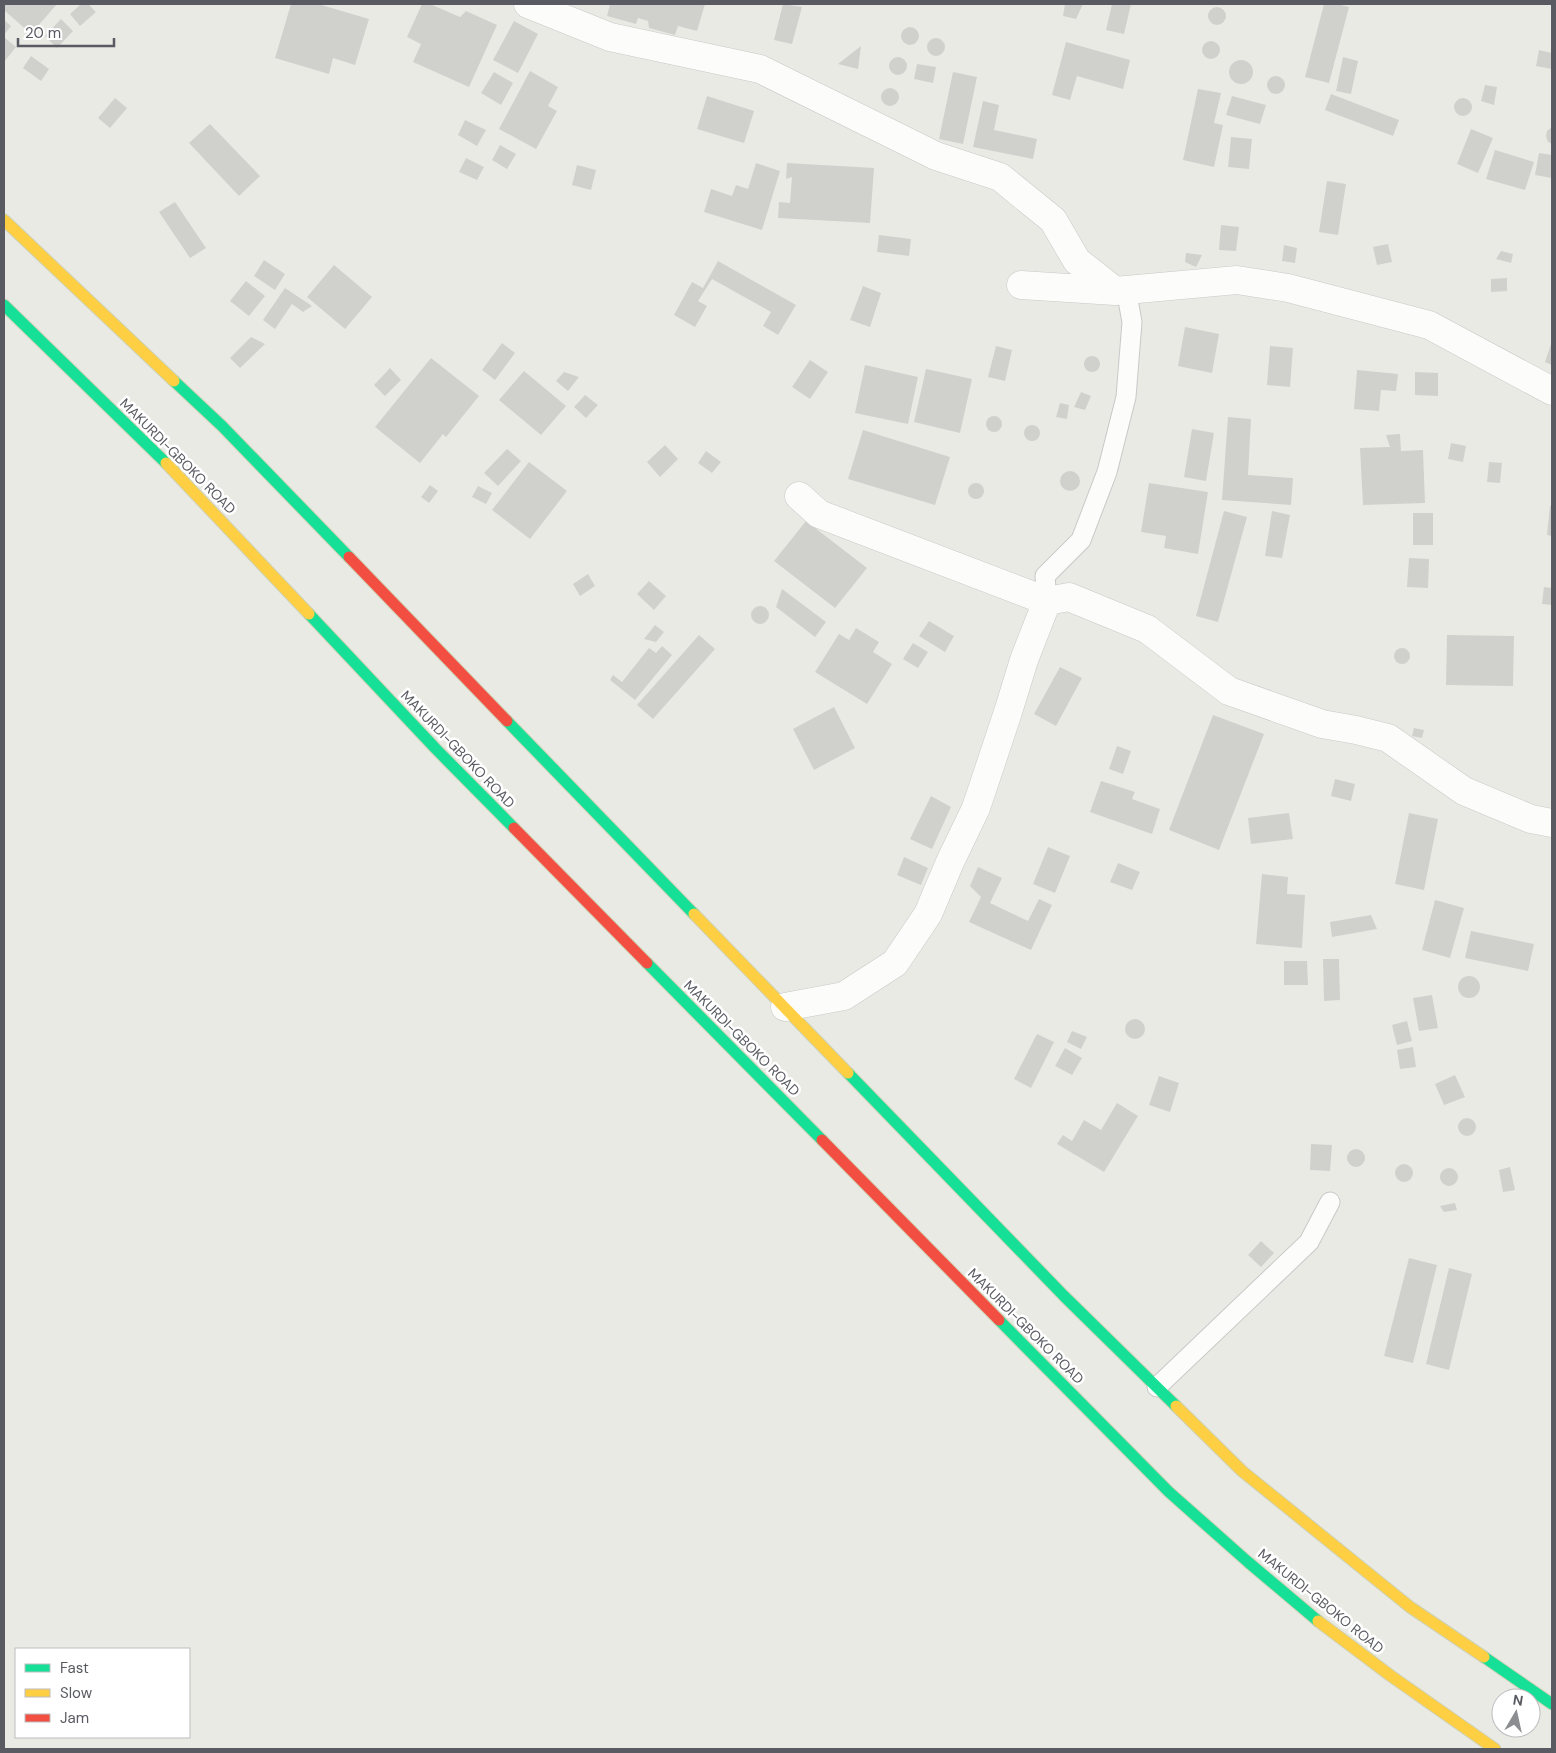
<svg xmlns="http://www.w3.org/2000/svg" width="1556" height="1753" viewBox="0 0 1556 1753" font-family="'DM Sans',sans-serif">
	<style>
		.building { fill: #d0d1cd }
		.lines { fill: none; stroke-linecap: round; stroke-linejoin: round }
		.lane-casing { stroke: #c8c8c8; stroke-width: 21 }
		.street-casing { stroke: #c8c8c8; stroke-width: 29 }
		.fast-casing { stroke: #ced1b3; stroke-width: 13 }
		.slow-casing { stroke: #ced1b3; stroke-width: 13 }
		.jam-casing { stroke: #ced1b3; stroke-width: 13 }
		.lane { stroke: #fcfcfb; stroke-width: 19 }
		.street { stroke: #fcfcfb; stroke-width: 28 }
		.fast { stroke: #16e098; stroke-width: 11 }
		.slow { stroke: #ffcf43; stroke-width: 11 }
		.jam { stroke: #f24e42; stroke-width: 11 }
		.labels { text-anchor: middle; stroke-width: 5; stroke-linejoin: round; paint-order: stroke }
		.street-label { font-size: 14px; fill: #5a5b62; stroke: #fff }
	</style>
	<rect width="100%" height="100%" fill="#eaeae5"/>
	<path class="building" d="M 4,4 L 57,4 L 31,34 L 4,10 Z
		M 81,4 L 88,4 L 96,12 L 80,26 L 70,14 Z
		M 291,4 L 318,4 L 369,19 L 355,65 L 333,58 L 329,74 L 275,58 Z
		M 422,4 L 430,4 L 460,17 L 466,11 L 497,25 L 469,87 L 413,62 L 421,44 L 407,37 Z
		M 610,4 L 705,4 L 697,31 L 678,26 L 675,35 L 649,28 L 648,21 L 638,18 L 636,24 L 607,16 Z
		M 783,4 L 802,7 L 792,44 L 774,40 Z
		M 1065,4 L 1083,4 L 1076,19 L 1063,16 Z
		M 1112,4 L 1131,4 L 1124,34 L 1106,30 Z
		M 1324,4 L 1337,4 L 1349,7 L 1329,83 L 1305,77 Z
		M1208 16a9 9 0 1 1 18 0a9 9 0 1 1-18 0Z
		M 61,19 L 73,31 L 57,48 L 45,36 Z
		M 4,20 L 11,26 L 4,35 Z
		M 514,21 L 538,34 L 518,73 L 493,60 Z
		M901 36a9 9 0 1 1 18 0a9 9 0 1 1-18 0Z
		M 4,37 L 16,47 L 4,62 Z
		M927 47a9 9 0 1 1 18 0a9 9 0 1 1-18 0Z
		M1202 50a9 9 0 1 1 18 0a9 9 0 1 1-18 0Z
		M 1066,42 L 1130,60 L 1123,89 L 1077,76 L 1070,100 L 1052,95 Z
		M 861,46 L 858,69 L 838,64 Z
		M 1539,50 L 1552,53 L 1552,69 L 1536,66 Z
		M 31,56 L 49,69 L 41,81 L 23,68 Z
		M 1343,57 L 1358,61 L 1351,94 L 1336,91 Z
		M889 66a9 9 0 1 1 18 0a9 9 0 1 1-18 0Z
		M1229 72a12 12 0 1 1 24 0a12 12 0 1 1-24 0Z
		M 917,64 L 936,67 L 933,83 L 914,79 Z
		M 530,71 L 558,87 L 548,106 L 557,111 L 536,149 L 499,129 Z
		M 494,72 L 513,83 L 501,105 L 481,93 Z
		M 953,72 L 977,77 L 963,144 L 939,139 Z
		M1267 85a9 9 0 1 1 18 0a9 9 0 1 1-18 0Z
		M 1485,85 L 1497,87 L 1494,105 L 1481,101 Z
		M881 97a9 9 0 1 1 18 0a9 9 0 1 1-18 0Z
		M 1198,89 L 1221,93 L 1214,123 L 1223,125 L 1214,167 L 1183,160 Z
		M 1331,94 L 1399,120 L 1393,136 L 1325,110 Z
		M 707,96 L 754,111 L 744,143 L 697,129 Z
		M 1232,96 L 1266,105 L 1260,124 L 1226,115 Z
		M 115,98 L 127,108 L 110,128 L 98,118 Z
		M1454 107a9 9 0 1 1 18 0a9 9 0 1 1-18 0Z
		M 983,101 L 999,105 L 994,130 L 1037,139 L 1033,159 L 973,147 Z
		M 465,120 L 486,130 L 477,146 L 458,135 Z
		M 210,124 L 260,176 L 239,196 L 189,143 Z
		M 1552,127 L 1552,144 L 1548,142 L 1546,136 L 1547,131 Z
		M 1471,129 L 1493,138 L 1478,173 L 1457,164 Z
		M 1231,137 L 1252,139 L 1249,169 L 1228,167 Z
		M 500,145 L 516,154 L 507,169 L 492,160 Z
		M 1495,150 L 1534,162 L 1525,190 L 1486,179 Z
		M 1539,153 L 1552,155 L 1552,178 L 1535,175 Z
		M 466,158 L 484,167 L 477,180 L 459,172 Z
		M 756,163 L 780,171 L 762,230 L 704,212 L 711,189 L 732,196 L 736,185 L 748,189 Z
		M 787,163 L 874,168 L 870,223 L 778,218 L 779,202 L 790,203 L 792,177 L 786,179 Z
		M 577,165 L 596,170 L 591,190 L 572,185 Z
		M 1327,181 L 1346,184 L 1338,235 L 1319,232 Z
		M 175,202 L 206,248 L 190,258 L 159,212 Z
		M 1221,225 L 1239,227 L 1236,251 L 1219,250 Z
		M 879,235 L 911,239 L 909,256 L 877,252 Z
		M 1388,244 L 1392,262 L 1377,265 L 1373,247 Z
		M 1284,245 L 1297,248 L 1295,263 L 1282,261 Z
		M 1501,251 L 1513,254 L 1511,263 L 1496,259 Z
		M 1186,253 L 1202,255 L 1196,267 L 1185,262 Z
		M 264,260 L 285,274 L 275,290 L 254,276 Z
		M 718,261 L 796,305 L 778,335 L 763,326 L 771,312 L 712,279 L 698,301 L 707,306 L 695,327 L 674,315 L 692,282 L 703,288 Z
		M 334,265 L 372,297 L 345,329 L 307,297 Z
		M 1507,278 L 1507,291 L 1491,292 L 1491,279 Z
		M 246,281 L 265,296 L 249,316 L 230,301 Z
		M 863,286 L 881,293 L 870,327 L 850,320 Z
		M 285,288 L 312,306 L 303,312 L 292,304 L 275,329 L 263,320 Z
		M 1185,327 L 1219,334 L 1212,373 L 1178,366 Z
		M 251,337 L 265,344 L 240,368 L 230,358 Z
		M 1552,341 L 1552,365 L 1545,362 Z
		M 502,343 L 515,353 L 495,380 L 482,370 Z
		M 996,346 L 1012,350 L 1005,381 L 988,377 Z
		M 1270,346 L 1293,348 L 1290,387 L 1267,385 Z
		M1084 364a8 8 0 1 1 16 0a8 8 0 1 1-16 0Z
		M 431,358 L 479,396 L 446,437 L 443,434 L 420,463 L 375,427 Z
		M 810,360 L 828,372 L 810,399 L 792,387 Z
		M 865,365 L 918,377 L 908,424 L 855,413 Z
		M 390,368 L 401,380 L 385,396 L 374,385 Z
		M 926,369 L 972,379 L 960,433 L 914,422 Z
		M 1357,370 L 1398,374 L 1396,391 L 1381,390 L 1379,411 L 1354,409 Z
		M 524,371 L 566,406 L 541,435 L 499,400 Z
		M 564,372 L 579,377 L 568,391 L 556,381 Z
		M 1415,372 L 1438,373 L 1438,396 L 1415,395 Z
		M 1081,392 L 1091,396 L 1085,410 L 1074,407 Z
		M 585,395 L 598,405 L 586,418 L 574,407 Z
		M 1060,403 L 1069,405 L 1067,419 L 1056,417 Z
		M986 424a8 8 0 1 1 16 0a8 8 0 1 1-16 0Z
		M 1228,417 L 1251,419 L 1248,475 L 1293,478 L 1291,505 L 1222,500 Z
		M1024 433a8 8 0 1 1 16 0a8 8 0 1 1-16 0Z
		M 1192,429 L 1214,433 L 1206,481 L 1184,477 Z
		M 863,430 L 950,457 L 935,505 L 848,479 Z
		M 1400,434 L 1401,451 L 1423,450 L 1425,503 L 1363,505 L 1360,448 L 1390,447 L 1386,435 Z
		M 1451,443 L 1466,446 L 1463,462 L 1448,459 Z
		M 665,445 L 678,459 L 660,477 L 647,462 Z
		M 507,449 L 521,461 L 498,486 L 484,473 Z
		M 706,451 L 721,462 L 712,473 L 698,463 Z
		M 529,462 L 567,491 L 530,539 L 492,510 Z
		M 1489,462 L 1502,463 L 1500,483 L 1487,482 Z
		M1060 481a10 10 0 1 1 20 0a10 10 0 1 1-20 0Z
		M 1149,483 L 1208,492 L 1198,554 L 1164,548 L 1166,536 L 1141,532 Z
		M968 491a8 8 0 1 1 16 0a8 8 0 1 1-16 0Z
		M 430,485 L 438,491 L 429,503 L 421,497 Z
		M 478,486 L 492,493 L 486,504 L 472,497 Z
		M 1550,506 L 1552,506 L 1552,536 L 1547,535 Z
		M 1224,511 L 1247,517 L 1218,622 L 1196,616 Z
		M 1272,511 L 1290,515 L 1282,558 L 1265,556 Z
		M 1413,513 L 1433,513 L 1433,545 L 1413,545 Z
		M 806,521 L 867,568 L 835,608 L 774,561 Z
		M 1409,558 L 1429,559 L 1428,588 L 1407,587 Z
		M 588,574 L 595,586 L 580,596 L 573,584 Z
		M 649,581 L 666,596 L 654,610 L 637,594 Z
		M 1544,587 L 1552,588 L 1552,605 L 1542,604 Z
		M 782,589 L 826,622 L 815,637 L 776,607 Z
		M751 615a9 9 0 1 1 18 0a9 9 0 1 1-18 0Z
		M 929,621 L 954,636 L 945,652 L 919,636 Z
		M 655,625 L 664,632 L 656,642 L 644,639 Z
		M 856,628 L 879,642 L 873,652 L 892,664 L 867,704 L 815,672 L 839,634 L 849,640 Z
		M 699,635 L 715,649 L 653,719 L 637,705 Z
		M 1447,635 L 1514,636 L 1513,686 L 1446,685 Z
		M 913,643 L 928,652 L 918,668 L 903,659 Z
		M 662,646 L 672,655 L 635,700 L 610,680 L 613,675 L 622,682 L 649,648 L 656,653 Z
		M1394 656a8 8 0 1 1 16 0a8 8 0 1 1-16 0Z
		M 1060,667 L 1082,678 L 1056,726 L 1034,714 Z
		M 834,707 L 855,748 L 814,770 L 793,729 Z
		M 1213,715 L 1264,734 L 1219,850 L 1169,830 Z
		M 1414,728 L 1424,730 L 1422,738 L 1412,736 Z
		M 1117,746 L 1131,751 L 1123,774 L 1109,769 Z
		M 1335,779 L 1355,784 L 1351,801 L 1331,796 Z
		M 1101,781 L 1135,792 L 1132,799 L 1160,809 L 1152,834 L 1090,812 Z
		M 931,796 L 951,807 L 932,849 L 910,839 Z
		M 1289,813 L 1293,839 L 1251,844 L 1248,818 Z
		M 1409,813 L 1438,819 L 1424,890 L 1395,884 Z
		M 1048,847 L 1070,856 L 1055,893 L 1033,884 Z
		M 904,857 L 928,868 L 921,885 L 897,875 Z
		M 1118,863 L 1140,872 L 1132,890 L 1110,882 Z
		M 978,867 L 1002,878 L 990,903 L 1028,921 L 1039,899 L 1052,905 L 1031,950 L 969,922 L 981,897 L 970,886 Z
		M 1262,874 L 1288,877 L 1287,894 L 1305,895 L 1302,948 L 1256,944 Z
		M 1435,900 L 1464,908 L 1450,958 L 1422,950 Z
		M 1371,915 L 1377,929 L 1332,937 L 1330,922 Z
		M 1471,931 L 1534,944 L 1528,971 L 1465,958 Z
		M 1323,959 L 1339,959 L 1340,1000 L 1324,1001 Z
		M 1284,961 L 1307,961 L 1308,985 L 1284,985 Z
		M1458 987a11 11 0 1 1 22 0a11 11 0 1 1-22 0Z
		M 1432,995 L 1438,1028 L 1419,1031 L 1413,998 Z
		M1125 1029a10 10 0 1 1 20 0a10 10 0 1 1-20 0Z
		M 1407,1021 L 1412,1041 L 1397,1045 L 1392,1025 Z
		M 1072,1031 L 1087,1037 L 1081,1049 L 1067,1042 Z
		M 1037,1034 L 1054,1042 L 1031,1088 L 1014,1079 Z
		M 1413,1047 L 1416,1067 L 1400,1069 L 1397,1050 Z
		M 1065,1048 L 1082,1058 L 1072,1075 L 1055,1066 Z
		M 1455,1075 L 1465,1097 L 1444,1105 L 1435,1084 Z
		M 1159,1076 L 1179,1083 L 1170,1112 L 1149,1105 Z
		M 1117,1103 L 1138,1116 L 1104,1172 L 1057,1144 L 1063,1135 L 1072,1141 L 1084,1120 L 1101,1130 Z
		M1458 1127a9 9 0 1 1 18 0a9 9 0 1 1-18 0Z
		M 1311,1144 L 1332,1145 L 1330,1171 L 1310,1170 Z
		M1347 1158a9 9 0 1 1 18 0a9 9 0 1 1-18 0Z
		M1395 1173a9 9 0 1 1 18 0a9 9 0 1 1-18 0Z
		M 1510,1167 L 1515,1190 L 1503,1192 L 1499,1170 Z
		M1440 1177a9 9 0 1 1 18 0a9 9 0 1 1-18 0Z
		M 1455,1203 L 1457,1210 L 1444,1212 L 1440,1206 Z
		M 1261,1241 L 1274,1253 L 1261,1267 L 1248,1255 Z
		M 1409,1258 L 1437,1265 L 1413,1363 L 1384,1356 Z
		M 1449,1268 L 1472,1274 L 1449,1370 L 1426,1364 Z"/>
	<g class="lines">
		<defs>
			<path id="lane" d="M 1047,601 L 1045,576 L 1081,540 L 1107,472 L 1126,397 L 1132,322 L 1126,289
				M 1157,1387 L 1309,1242 L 1330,1202"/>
			<path id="street" d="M 528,4 L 610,37 L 760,69 L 936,156 L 1000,177 L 1053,220 L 1077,261 L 1115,291
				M 1021,285 L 1115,291 L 1237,280 L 1288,288 L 1429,325 L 1552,391
				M 799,496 L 819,514 L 1047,601
				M 785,1007 L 844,996 L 895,963 L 928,914 L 950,862 L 976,808 L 1008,712 L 1024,660 L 1047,601 L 1069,597 L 1147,629 L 1229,691 L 1322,724 L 1356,730 L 1388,738 L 1464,791 L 1531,819 L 1552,823"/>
			<path id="fast" d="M 4,305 L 166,463
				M 174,381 L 222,426 L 349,557
				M 309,614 L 436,749 L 514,828
				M 507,721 L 694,914
				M 647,963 L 822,1140
				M 848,1073 L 1064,1296 L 1176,1406
				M 999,1320 L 1169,1492 L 1248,1562 L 1318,1621
				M 1484,1657 L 1552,1704"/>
			<path id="slow" d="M 4,220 L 174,381
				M 166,463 L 309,614
				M 694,914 L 848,1073
				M 1176,1406 L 1242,1471 L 1410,1607 L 1484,1657
				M 1318,1621 L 1391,1676 L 1495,1749"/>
			<path id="jam" d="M 349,557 L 507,721
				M 514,828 L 647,963
				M 822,1140 L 999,1320"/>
		</defs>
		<use href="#lane" class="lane-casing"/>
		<use href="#street" class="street-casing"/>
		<use href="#fast" class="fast-casing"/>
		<use href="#slow" class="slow-casing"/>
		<use href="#jam" class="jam-casing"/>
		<use href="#lane" class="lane"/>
		<use href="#street" class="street"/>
		<use href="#fast" class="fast"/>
		<use href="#slow" class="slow"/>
		<use href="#jam" class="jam"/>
	</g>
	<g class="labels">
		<g class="street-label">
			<text transform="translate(178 456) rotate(45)" y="5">MAKURDI-GBOKO ROAD</text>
			<text transform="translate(458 749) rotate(46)" y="5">MAKURDI-GBOKO ROAD</text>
			<text transform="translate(742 1038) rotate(45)" y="5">MAKURDI-GBOKO ROAD</text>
			<text transform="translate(1026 1326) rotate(45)" y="5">MAKURDI-GBOKO ROAD</text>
			<text transform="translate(1321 1601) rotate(39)" y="5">MAKURDI-GBOKO ROAD</text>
		</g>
	</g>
	<rect width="1556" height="1753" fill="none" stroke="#5a5b62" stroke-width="10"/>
	<rect x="15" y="1648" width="175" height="90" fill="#ffffff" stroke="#bdbdc0"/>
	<rect x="25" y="1664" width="25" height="8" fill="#16e098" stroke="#bdbdc0"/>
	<text x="60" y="1673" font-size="15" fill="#5a5b62">Fast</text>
	<rect x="25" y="1689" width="25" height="8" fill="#ffcf43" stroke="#bdbdc0"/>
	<text x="60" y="1698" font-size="15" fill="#5a5b62">Slow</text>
	<rect x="25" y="1714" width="25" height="8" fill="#f24e42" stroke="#bdbdc0"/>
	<text x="60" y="1723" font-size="15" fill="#5a5b62">Jam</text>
	<g transform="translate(1516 1713) rotate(9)"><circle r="24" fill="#ffffff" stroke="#bdbdc0"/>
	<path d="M0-4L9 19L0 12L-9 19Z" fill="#8c8d90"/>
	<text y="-8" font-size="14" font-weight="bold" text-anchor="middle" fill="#5a5b62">N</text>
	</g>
	<path d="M18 38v8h96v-8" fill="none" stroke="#5a5b62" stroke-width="2.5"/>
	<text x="25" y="38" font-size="15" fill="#5a5b62" stroke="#ffffff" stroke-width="4" paint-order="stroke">20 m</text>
</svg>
